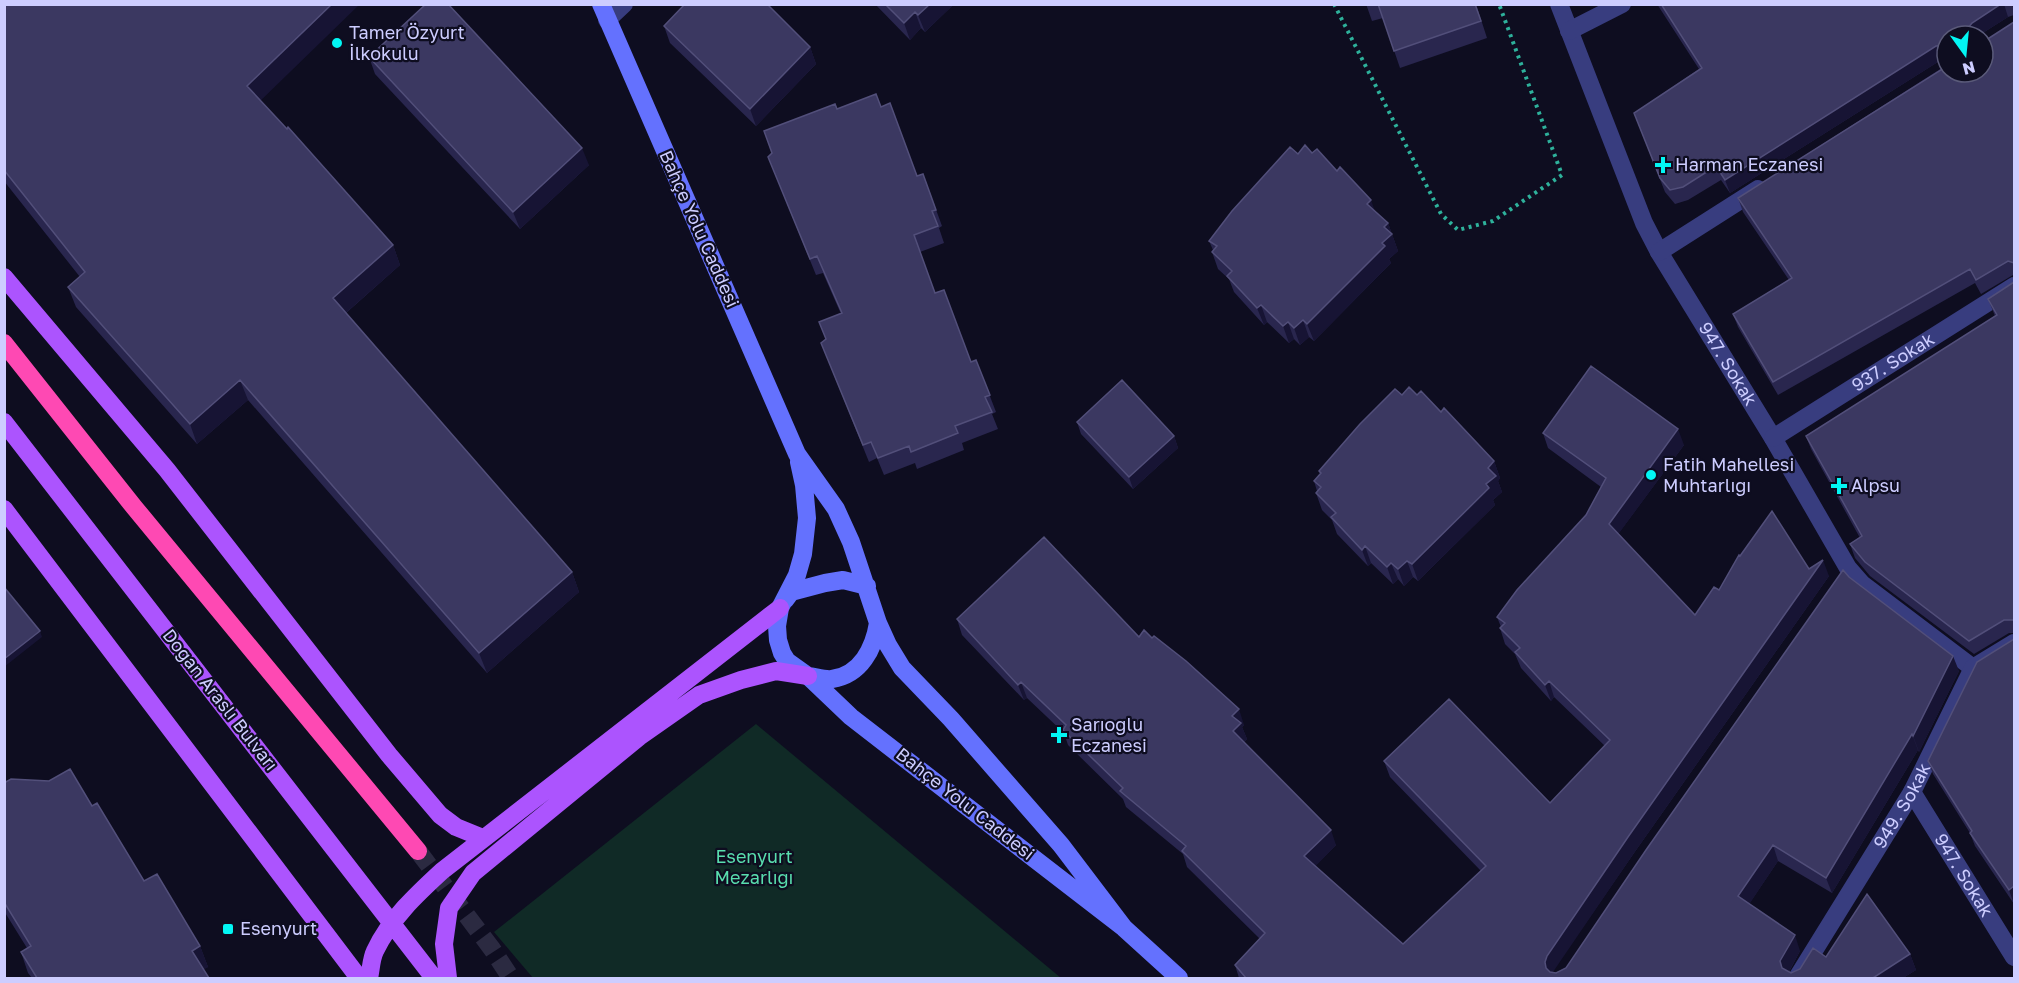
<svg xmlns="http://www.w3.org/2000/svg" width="2019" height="983" viewBox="0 0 2019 983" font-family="'Golos Text',sans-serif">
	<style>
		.green { fill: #102a26 }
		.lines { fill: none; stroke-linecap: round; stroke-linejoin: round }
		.highway-tunnel { stroke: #2b2a41; stroke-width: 18; stroke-dasharray: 18 9; stroke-linecap: butt }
		.path { stroke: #2eb19b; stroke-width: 4; stroke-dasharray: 3 4.5; stroke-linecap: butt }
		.street { stroke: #383d7f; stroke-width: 18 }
		.secondary { stroke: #6471fe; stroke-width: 18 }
		.primary { stroke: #ac54fe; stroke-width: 18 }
		.highway { stroke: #fe49b3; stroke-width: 18 }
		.wall { fill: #29264e }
		.shaded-wall { fill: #171434 }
		.building { fill: #3b3861; stroke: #524f7a; stroke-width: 1.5 }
		.poi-dot { fill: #02f6f4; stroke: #0e0d20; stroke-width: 2 }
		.labels { text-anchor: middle; stroke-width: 4.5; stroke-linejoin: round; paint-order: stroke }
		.poi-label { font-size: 18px; fill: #cdcdff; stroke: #0e0d20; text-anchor: start }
		.street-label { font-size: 18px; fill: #cdcdff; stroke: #0e0d20 }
		.park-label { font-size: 18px; fill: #59deae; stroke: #0e0d20 }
	</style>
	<rect width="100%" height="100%" fill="#0e0d20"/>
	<path class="green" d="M 756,724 L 1061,978 L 533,978 L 494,932 Z"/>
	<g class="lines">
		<path class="highway-tunnel" d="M 418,851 L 492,949 L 511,978"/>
		<path class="path" d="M 1334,4 L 1441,214 L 1458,230 L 1493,221 L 1562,175 L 1499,4"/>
		<g class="street">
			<path id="s1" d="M 1559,4 L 1644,223 L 1659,252 L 1773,438 L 1848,568 L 1862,584 L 1973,668"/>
			<path d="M 607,20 L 624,4"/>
			<path d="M 1569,31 L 1622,4"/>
			<path d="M 1659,252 L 1758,189"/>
			<path id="s2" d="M 1773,438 L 2014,286"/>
			<path id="s3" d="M 1912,792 L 2014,957"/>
			<path id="s4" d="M 1797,978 L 1912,792 L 1973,668 L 2014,643"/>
		</g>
		<path class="secondary" d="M 601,4 L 797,454 L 836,509 L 851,542 L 878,623 L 888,645 L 902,668 L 951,719 L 1061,845 L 1124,928
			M 799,462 L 804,485 L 807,518 L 803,554 L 797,575 L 780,608 L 777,626 L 778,640 L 782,653 L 787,661 L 808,676 L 851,717 L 1124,928 L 1179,978
			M 785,600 L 791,592 L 825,583 L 843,580 L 867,586
			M 808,676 C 816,677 825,680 832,679 C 861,675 874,648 878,623"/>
		<path class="primary" d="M 4,277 L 167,470 L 389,755 L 440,815 L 456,827 L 483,838
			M 4,422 L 434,978
			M 4,509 L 359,978
			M 369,978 C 371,970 371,959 375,951 C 390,919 417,894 442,871 L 780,608
			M 448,978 L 444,944 L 449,908 L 473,873 L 639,737 L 699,695 L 741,680 L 776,671 L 808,676"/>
		<path class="highway" d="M 4,343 L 134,507 L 418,851"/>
	</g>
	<path class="wall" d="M 4,4 L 260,101 L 393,245 L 400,265 L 346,313 L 572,572 L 579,592 L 487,673 L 248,400 L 197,444 L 76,307 L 68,287 L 80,277 L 4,181 Z
		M 875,4 L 951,4 L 952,6 L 925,32 L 921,28 L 910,40 Z
		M 1366,4 L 1476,4 L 1487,38 L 1400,68 L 1383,18 L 1372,21 Z
		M 1657,4 L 2012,4 L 2014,11 L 2014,15 L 2008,17 L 1978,36 L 1947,36 L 1947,59 L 1941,60 L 1730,193 L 1721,180 L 1688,200 L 1675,204 L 1665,192 L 1634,113 L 1699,69 Z
		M 2014,22 L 2014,275 L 2013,275 L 1981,294 L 1975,283 L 1778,395 L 1738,327 L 1733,314 L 1789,280 L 1743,212 L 1738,198 Z
		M 664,26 L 810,47 L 816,64 L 756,126 L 670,43 Z
		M 369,57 L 589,165 L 520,229 L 375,74 Z
		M 881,107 L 917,176 L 923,174 L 942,226 L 939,228 L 944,243 L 920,252 L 935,293 L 971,362 L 976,360 L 996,412 L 992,414 L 998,429 L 962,443 L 964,450 L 917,469 L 915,463 L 884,475 L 877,458 L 869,462 L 821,343 L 826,339 L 819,322 L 841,314 L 823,273 L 816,275 L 768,157 L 837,109 Z
		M 1312,153 L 1388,223 L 1398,251 L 1389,259 L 1391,263 L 1314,341 L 1309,337 L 1300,345 L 1294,339 L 1289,343 L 1267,322 L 1264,325 L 1234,292 L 1229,279 L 1218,269 L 1212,252 L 1213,250 L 1209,241 L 1298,154 Z
		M 2014,282 L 2014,633 L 2009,633 L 1974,654 L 1870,576 L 1855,558 L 1850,544 L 1860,538 L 1811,449 L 1806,436 L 1995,316 L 1988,299 Z
		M 1402,395 L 1417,395 L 1441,412 L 1494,461 L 1500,478 L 1498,481 L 1502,492 L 1493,500 L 1495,505 L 1418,581 L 1413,577 L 1404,586 L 1398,579 L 1393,584 L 1371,563 L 1368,566 L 1337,534 L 1332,520 L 1322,510 L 1316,493 L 1317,491 L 1314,481 L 1320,475 L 1319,471 Z
		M 1077,422 L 1174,436 L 1178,448 L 1133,489 L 1081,434 Z
		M 1543,433 L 1684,445 L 1618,534 L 1695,615 L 1719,590 L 1740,556 L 1809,569 L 1829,576 L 1634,853 L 1552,972 L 1556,973 L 1566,968 L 1849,577 L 1959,671 L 1919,752 L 1918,750 L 1832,893 L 1778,861 L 1749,904 L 1800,951 L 1789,972 L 1791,973 L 1826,957 L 1910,954 L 1916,970 L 1903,978 L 1239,978 L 1235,965 L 1260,939 L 1187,867 L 1183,854 L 1126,807 L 1123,799 L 1068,745 L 1064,733 L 1027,698 L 1024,700 L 962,635 L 957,619 L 1139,637 L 1244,725 L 1242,727 L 1247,739 L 1244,742 L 1336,845 L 1315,866 L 1403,944 L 1481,871 L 1390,777 L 1384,761 L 1550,803 L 1605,746 L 1554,697 L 1551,701 L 1521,668 L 1515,654 L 1505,644 L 1500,628 L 1501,627 L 1497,617 L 1586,515 L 1601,487 L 1548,448 Z
		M 2014,639 L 2014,904 L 1975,846 L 1970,833 L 1933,774 L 1928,761 Z
		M 4,783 L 92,806 L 144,881 L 200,946 L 208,967 L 203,969 L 209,978 L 32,978 L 28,973 L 21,952 L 27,948 L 4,911 Z"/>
	<path class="shaded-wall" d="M 332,4 L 360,4 L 254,107 L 247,86 Z
		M 929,4 L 951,4 L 952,6 L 925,32 L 918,15 Z
		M 2001,4 L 2004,4 L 2008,17 L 1978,36 L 1968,36 L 1968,28 L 1972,23 Z
		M 915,12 L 921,28 L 910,40 L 904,23 Z
		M 1936,46 L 1941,60 L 1730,193 L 1725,180 Z
		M 810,47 L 816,64 L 756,126 L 750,109 Z
		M 582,148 L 589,165 L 520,229 L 513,212 Z
		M 1371,200 L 1377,217 L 1367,204 Z
		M 1388,223 L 1398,251 L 1389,259 L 1391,263 L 1314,341 L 1307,324 L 1382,243 L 1384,227 Z
		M 393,245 L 400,265 L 340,318 L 333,298 Z
		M 1261,305 L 1267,322 L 1264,325 L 1257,308 Z
		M 1303,320 L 1309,337 L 1300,345 L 1294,328 Z
		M 1288,322 L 1294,339 L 1289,343 L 1283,326 Z
		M 240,380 L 248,400 L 197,444 L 190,424 Z
		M 1678,429 L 1684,445 L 1614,540 L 1609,524 Z
		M 1174,436 L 1178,448 L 1133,489 L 1129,477 Z
		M 1494,461 L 1500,478 L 1498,481 L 1502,492 L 1493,500 L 1495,505 L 1418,581 L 1412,564 L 1486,484 L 1488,468 Z
		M 1365,546 L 1371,563 L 1368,566 L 1362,550 Z
		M 1823,560 L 1829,576 L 1634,853 L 1553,972 L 1550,978 L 1545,962 L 1547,956 L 1628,837 Z
		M 1407,561 L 1413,577 L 1404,586 L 1398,569 Z
		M 1391,563 L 1398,579 L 1393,584 L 1387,567 Z
		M 572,572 L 579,592 L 487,673 L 479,653 Z
		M 40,631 L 42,637 L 4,667 L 4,659 Z
		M 1953,656 L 1959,671 L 1919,752 L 1913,736 Z
		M 1549,681 L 1554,697 L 1551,701 L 1545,685 Z
		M 1021,682 L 1027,698 L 1024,700 L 1018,685 Z
		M 1239,709 L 1244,725 L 1242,727 L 1247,739 L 1239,747 L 1233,731 L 1232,716 Z
		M 1912,734 L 1918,750 L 1832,893 L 1826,878 Z
		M 1331,830 L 1336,845 L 1310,872 L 1304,856 Z
		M 1773,845 L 1778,861 L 1744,912 L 1738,896 Z
		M 2014,886 L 2014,904 L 2009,890 Z
		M 1795,935 L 1800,951 L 1786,977 L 1782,968 L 1780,961 Z
		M 200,946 L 208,967 L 200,972 L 192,951 Z
		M 1910,954 L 1916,970 L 1903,978 L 1873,978 Z"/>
	<path class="building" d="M 4,4 L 332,4 L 247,86 L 287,129 L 288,127 L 393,245 L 333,298 L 572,572 L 479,653 L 240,380 L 190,424 L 68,287 L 85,272 L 4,170 Z
		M 426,4 L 448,4 L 582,148 L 513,212 L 369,57 Z
		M 685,4 L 767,4 L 810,47 L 750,109 L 664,26 Z
		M 885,4 L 930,4 L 918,15 L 915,12 L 904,23 Z
		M 1378,4 L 1475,4 L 1481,21 L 1394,51 Z
		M 1661,4 L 2001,4 L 1972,23 L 1968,28 L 1968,36 L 1947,36 L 1947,45 L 1936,46 L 1725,180 L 1716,166 L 1683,187 L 1670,190 L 1660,178 L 1634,113 L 1702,68 Z
		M 2014,22 L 2014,263 L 2008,261 L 1976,280 L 1970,269 L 1773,382 L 1733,314 L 1792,278 L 1738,198 L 1947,66 L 1947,72 L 1983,72 L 1983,42 Z
		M 876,94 L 881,107 L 890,103 L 917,176 L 923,174 L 936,210 L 932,211 L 938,226 L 914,235 L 935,293 L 944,290 L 971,362 L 976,360 L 990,395 L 985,397 L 992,412 L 955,426 L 958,433 L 911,452 L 909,446 L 878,458 L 871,442 L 863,445 L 821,343 L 826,339 L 819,322 L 842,313 L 817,256 L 810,259 L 768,157 L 772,153 L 764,131 L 835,104 L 837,109 Z
		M 1305,145 L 1312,153 L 1317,149 L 1337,171 L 1340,167 L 1371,200 L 1367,204 L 1388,223 L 1384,227 L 1392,234 L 1382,243 L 1385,246 L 1307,324 L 1303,320 L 1294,328 L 1288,322 L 1283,326 L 1261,305 L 1257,308 L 1227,276 L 1232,271 L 1212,252 L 1217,246 L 1209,241 L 1232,211 L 1290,147 L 1298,154 Z
		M 2014,282 L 2014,620 L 2004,620 L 1969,641 L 1865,562 L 1850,544 L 1862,536 L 1806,436 L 1997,315 L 1988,299 Z
		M 1591,366 L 1678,429 L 1609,524 L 1695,615 L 1714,587 L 1719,590 L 1739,555 L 1740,556 L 1772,511 L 1809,569 L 1823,560 L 1628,837 L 1547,956 L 1545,962 L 1546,968 L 1550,972 L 1556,973 L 1566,968 L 1646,850 L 1843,570 L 1849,577 L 1953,656 L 1913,736 L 1912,734 L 1826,878 L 1773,845 L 1738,896 L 1795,935 L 1780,961 L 1782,968 L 1791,973 L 1800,969 L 1813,948 L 1826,957 L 1867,894 L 1910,954 L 1873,978 L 1246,978 L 1235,965 L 1265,933 L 1182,851 L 1186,846 L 1120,791 L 1123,788 L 1063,730 L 1066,725 L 1021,682 L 1018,685 L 957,619 L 1044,537 L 1139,637 L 1144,630 L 1152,638 L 1154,636 L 1186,661 L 1239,709 L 1232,716 L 1241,723 L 1233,731 L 1331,830 L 1304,856 L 1403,944 L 1486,866 L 1384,761 L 1449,699 L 1550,803 L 1610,740 L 1549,681 L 1545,685 L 1515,652 L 1520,648 L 1500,628 L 1505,623 L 1497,617 L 1517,590 L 1586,515 L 1606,478 L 1543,433 Z
		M 1122,380 L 1174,436 L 1129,477 L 1077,422 Z
		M 1409,387 L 1417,395 L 1421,391 L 1441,412 L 1444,408 L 1494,461 L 1488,468 L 1496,476 L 1486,484 L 1489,488 L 1412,564 L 1407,561 L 1398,569 L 1391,563 L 1387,567 L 1365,546 L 1362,550 L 1331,517 L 1336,513 L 1316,493 L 1321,487 L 1314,481 L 1321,473 L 1319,471 L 1360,424 L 1395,389 L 1402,395 Z
		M 4,587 L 40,631 L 4,659 Z
		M 2014,639 L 2014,886 L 2009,890 L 1970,833 L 1972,831 L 1928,761 L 1977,662 Z
		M 70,769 L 92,806 L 97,803 L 144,881 L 157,874 L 200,946 L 192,951 L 209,978 L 37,978 L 21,952 L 31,946 L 4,902 L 4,783 L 11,779 L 49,781 Z"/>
	<g class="poi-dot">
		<circle cx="337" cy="43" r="6"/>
		<path d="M1660 156h6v6h6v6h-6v6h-6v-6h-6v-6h6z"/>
		<circle cx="1651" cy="475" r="6"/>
		<path d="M1836 477h6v6h6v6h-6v6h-6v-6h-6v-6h6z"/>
		<path d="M1056 726h6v6h6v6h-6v6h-6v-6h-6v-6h6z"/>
		<rect x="222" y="923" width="12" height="12" rx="3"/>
	</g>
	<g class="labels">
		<g class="poi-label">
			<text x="349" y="39">Tamer Özyurt<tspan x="349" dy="21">İlkokulu</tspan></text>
			<text x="1675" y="171">Harman Eczanesi</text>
			<text x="1663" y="471">Fatih Mahellesi<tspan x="1663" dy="21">Muhtarlığı</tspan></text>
			<text x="1851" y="492">Alpsu</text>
			<text x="1071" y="731">Sarıoğlu<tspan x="1071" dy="21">Eczanesi</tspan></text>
			<text x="240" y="935">Esenyurt</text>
		</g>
		<g class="street-label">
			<text transform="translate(699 229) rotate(66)" y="6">Bahçe Yolu Caddesi</text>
			<text dy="6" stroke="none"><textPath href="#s2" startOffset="142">937. Sokak</textPath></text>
			<text dy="6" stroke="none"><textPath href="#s1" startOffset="399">947. Sokak</textPath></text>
			<text transform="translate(220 700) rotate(52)" y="6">Doğan Araslı Bulvarı</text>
			<text transform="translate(965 804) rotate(38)" y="6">Bahçe Yolu Caddesi</text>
			<text dy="6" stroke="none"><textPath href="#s4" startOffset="202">949. Sokak</textPath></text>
			<text dy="6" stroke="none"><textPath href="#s3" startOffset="98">947. Sokak</textPath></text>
		</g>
		<g class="park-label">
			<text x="754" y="863">Esenyurt<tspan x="754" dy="21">Mezarlığı</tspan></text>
		</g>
	</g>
	<rect width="2019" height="983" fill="none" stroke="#cdcdff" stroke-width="12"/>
	<g transform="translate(1965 54) rotate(165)"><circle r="28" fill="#0e0d20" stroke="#5a5a79" stroke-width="1.5"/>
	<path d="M0-4.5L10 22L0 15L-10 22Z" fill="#02f6f4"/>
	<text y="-9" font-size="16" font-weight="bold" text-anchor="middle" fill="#cdcdff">N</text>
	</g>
</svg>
